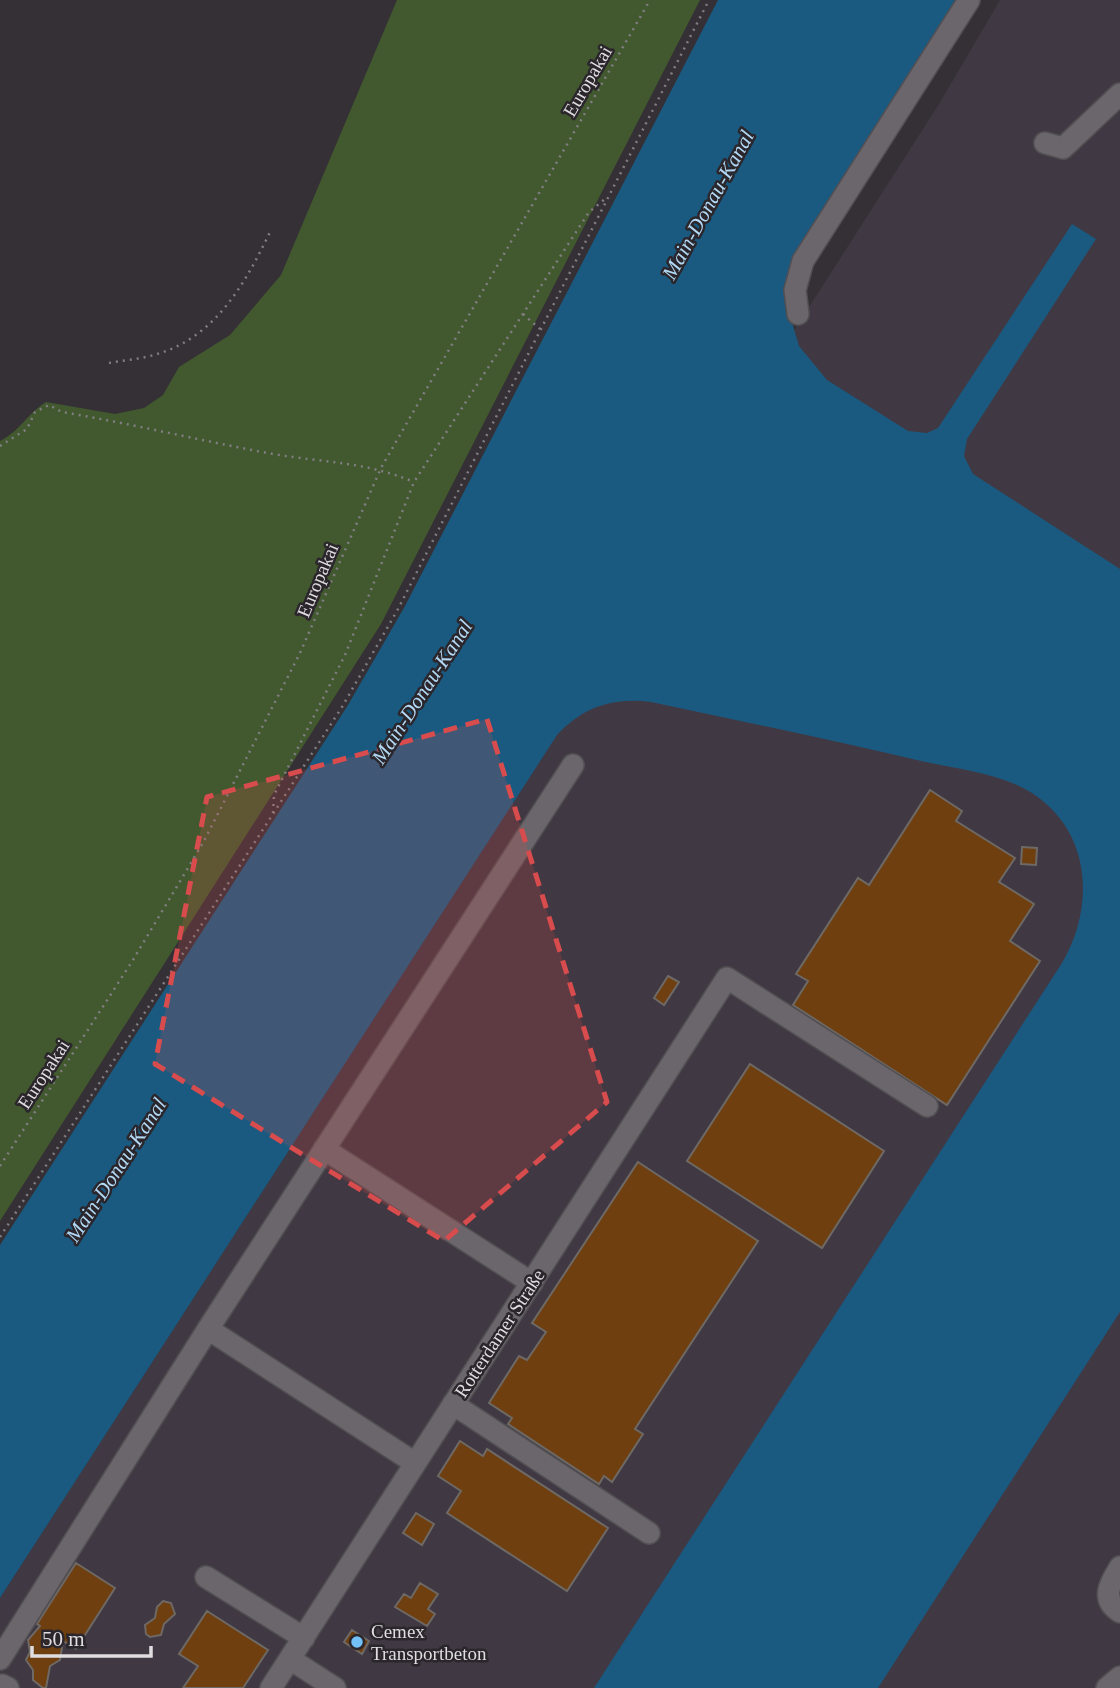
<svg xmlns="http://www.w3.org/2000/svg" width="1120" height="1688" viewBox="0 0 1120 1688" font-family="Georgia,serif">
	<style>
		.built { fill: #403842 }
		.green { fill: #42592f }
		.water { fill: #1b5a80 }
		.building { fill: #6f3f10; stroke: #6e6964; stroke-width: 2 }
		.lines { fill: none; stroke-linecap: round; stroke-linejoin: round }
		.minor-casing { stroke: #524f53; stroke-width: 24 }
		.path { stroke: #817e82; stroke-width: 2.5; stroke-dasharray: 2 5; stroke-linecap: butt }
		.minor { stroke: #6a666b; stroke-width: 21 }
		.marked { fill: #d84c4d; fill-opacity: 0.2; stroke: #d84c4d; stroke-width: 5; stroke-dasharray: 14 9; stroke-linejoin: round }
		.poi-dot { fill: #73c1f6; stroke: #2a262b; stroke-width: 2.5 }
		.labels { text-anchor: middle; stroke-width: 5; stroke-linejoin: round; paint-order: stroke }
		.street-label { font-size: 19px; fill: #dfdde0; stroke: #2a262b }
		.poi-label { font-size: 19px; fill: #dfdde0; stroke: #2a262b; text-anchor: start }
		.water-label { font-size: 21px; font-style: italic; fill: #b2d8f4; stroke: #2a262b }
	</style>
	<rect width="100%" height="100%" fill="#343035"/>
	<path class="built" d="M 1000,0 L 1120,0 L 1120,1688 L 0,1688 L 0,1598 L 547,750 L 793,332 L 939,104 Z"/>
	<path class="green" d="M 397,0 L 700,0 L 381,624 L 0,1221 L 0,441 C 21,430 25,416 46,402 L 115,414 L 144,408 L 163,395 L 179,367 L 230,335 L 281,275 Z"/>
	<path class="water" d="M 718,0 L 961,0 L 788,309 L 799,346 L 827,380 L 908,431 L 927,433 L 938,428 L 1072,224 L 1096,239 L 967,439 L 964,456 L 973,474 L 1120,569 L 1120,1312 L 878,1688 L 594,1688 L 1062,963 C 1095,907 1092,832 1032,793 C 1000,773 957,769 921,761 C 831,740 741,721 651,702 C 613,697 583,707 557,735 L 0,1598 L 0,1245 L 348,705 L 405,606 Z"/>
	<path class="building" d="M 930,790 L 962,811 L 956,821 L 1015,858 L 999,882 L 1034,904 L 1010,941 L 1040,961 L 947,1105 L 793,1005 L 808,981 L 796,974 L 858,878 L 869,885 Z
		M 1022,847 L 1037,848 L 1036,865 L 1021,864 Z
		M 668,976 L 679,982 L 664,1005 L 654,998 Z
		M 750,1064 L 884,1151 L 822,1248 L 687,1161 Z
		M 638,1162 L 758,1241 L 635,1429 L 643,1434 L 612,1482 L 604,1476 L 599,1484 L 508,1424 L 512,1418 L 489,1403 L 519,1356 L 527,1360 L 546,1332 L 532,1323 Z
		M 460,1441 L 483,1456 L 487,1449 L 608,1528 L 567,1591 L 447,1513 L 461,1491 L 438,1476 Z
		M 416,1513 L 434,1524 L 422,1545 L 403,1533 Z
		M 76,1563 L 115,1588 L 76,1649 L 63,1641 L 60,1660 L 50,1666 L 46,1688 L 43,1688 L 33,1680 L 33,1670 L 26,1660 L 30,1652 L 28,1640 L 40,1626 L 37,1624 Z
		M 420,1583 L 438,1594 L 428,1609 L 435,1614 L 427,1626 L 395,1607 L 404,1594 L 411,1598 Z
		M 163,1601 L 171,1603 L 175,1614 L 164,1624 L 161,1635 L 150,1637 L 146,1634 L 145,1625 L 155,1618 L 157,1607 Z
		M 207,1611 L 268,1650 L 243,1688 L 183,1688 L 198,1666 L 179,1654 Z
		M 352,1630 L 369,1641 L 362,1654 L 344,1642 Z"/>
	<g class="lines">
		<defs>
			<path id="minor" d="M 1045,143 L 1063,148 L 1120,94
				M 798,314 L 795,290 L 803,261 L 969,0
				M 324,1149 L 532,1283
				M 208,1329 L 415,1463
				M 453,1404 L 649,1533
				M 1120,1567 C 1110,1583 1100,1599 1120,1612
				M 206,1577 L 304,1638
				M 0,1659 L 208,1329 L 573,765
				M 290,1659 L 335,1688
				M 2,1685 L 8,1688
				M 271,1688 L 727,978 L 927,1106
				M 1107,1688 L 1120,1677"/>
		</defs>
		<use href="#minor" class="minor-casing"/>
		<path class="path" d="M 523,314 L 540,329
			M 109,363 C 125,360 142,359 157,354 C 216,337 246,282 271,230
			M 0,446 L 27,429 L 35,412 L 49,405 L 62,412 C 133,424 202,441 273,454 C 326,463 363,461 414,482
			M 273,813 L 274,795 L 345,655 L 414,482 L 589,212 L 605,199
			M 0,1166 L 133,960 L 204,841 L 300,653 L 381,468 L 650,0
			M 0,1237 L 342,707 L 398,609 L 709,0"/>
		<use href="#minor" class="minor"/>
	</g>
	<path class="marked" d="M 487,719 L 607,1102 L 444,1241 L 155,1064 L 207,797 Z"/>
	<circle class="poi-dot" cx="357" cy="1642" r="7"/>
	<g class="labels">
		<g class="street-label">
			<text transform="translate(587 81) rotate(-60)" y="7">Europakai</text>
			<text transform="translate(317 580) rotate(-67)" y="7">Europakai</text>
			<text transform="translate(43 1074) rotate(-57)" y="7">Europakai</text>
			<text transform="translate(499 1333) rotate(-57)" y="7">Rotterdamer Straße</text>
		</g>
		<g class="poi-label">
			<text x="371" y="1638">Cemex<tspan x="371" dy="22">Transportbeton</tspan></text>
		</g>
		<g class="water-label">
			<text transform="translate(708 205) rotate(-61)" y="7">Main-Donau-Kanal</text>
			<text transform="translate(422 692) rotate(-57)" y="7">Main-Donau-Kanal</text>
			<text transform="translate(116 1170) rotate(-57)" y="7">Main-Donau-Kanal</text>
		</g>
	</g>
	<path d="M32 1646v10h119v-10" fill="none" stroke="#dfdde0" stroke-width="3.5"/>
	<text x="42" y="1646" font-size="21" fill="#dfdde0" stroke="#2a262b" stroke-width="5" paint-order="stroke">50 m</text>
</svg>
